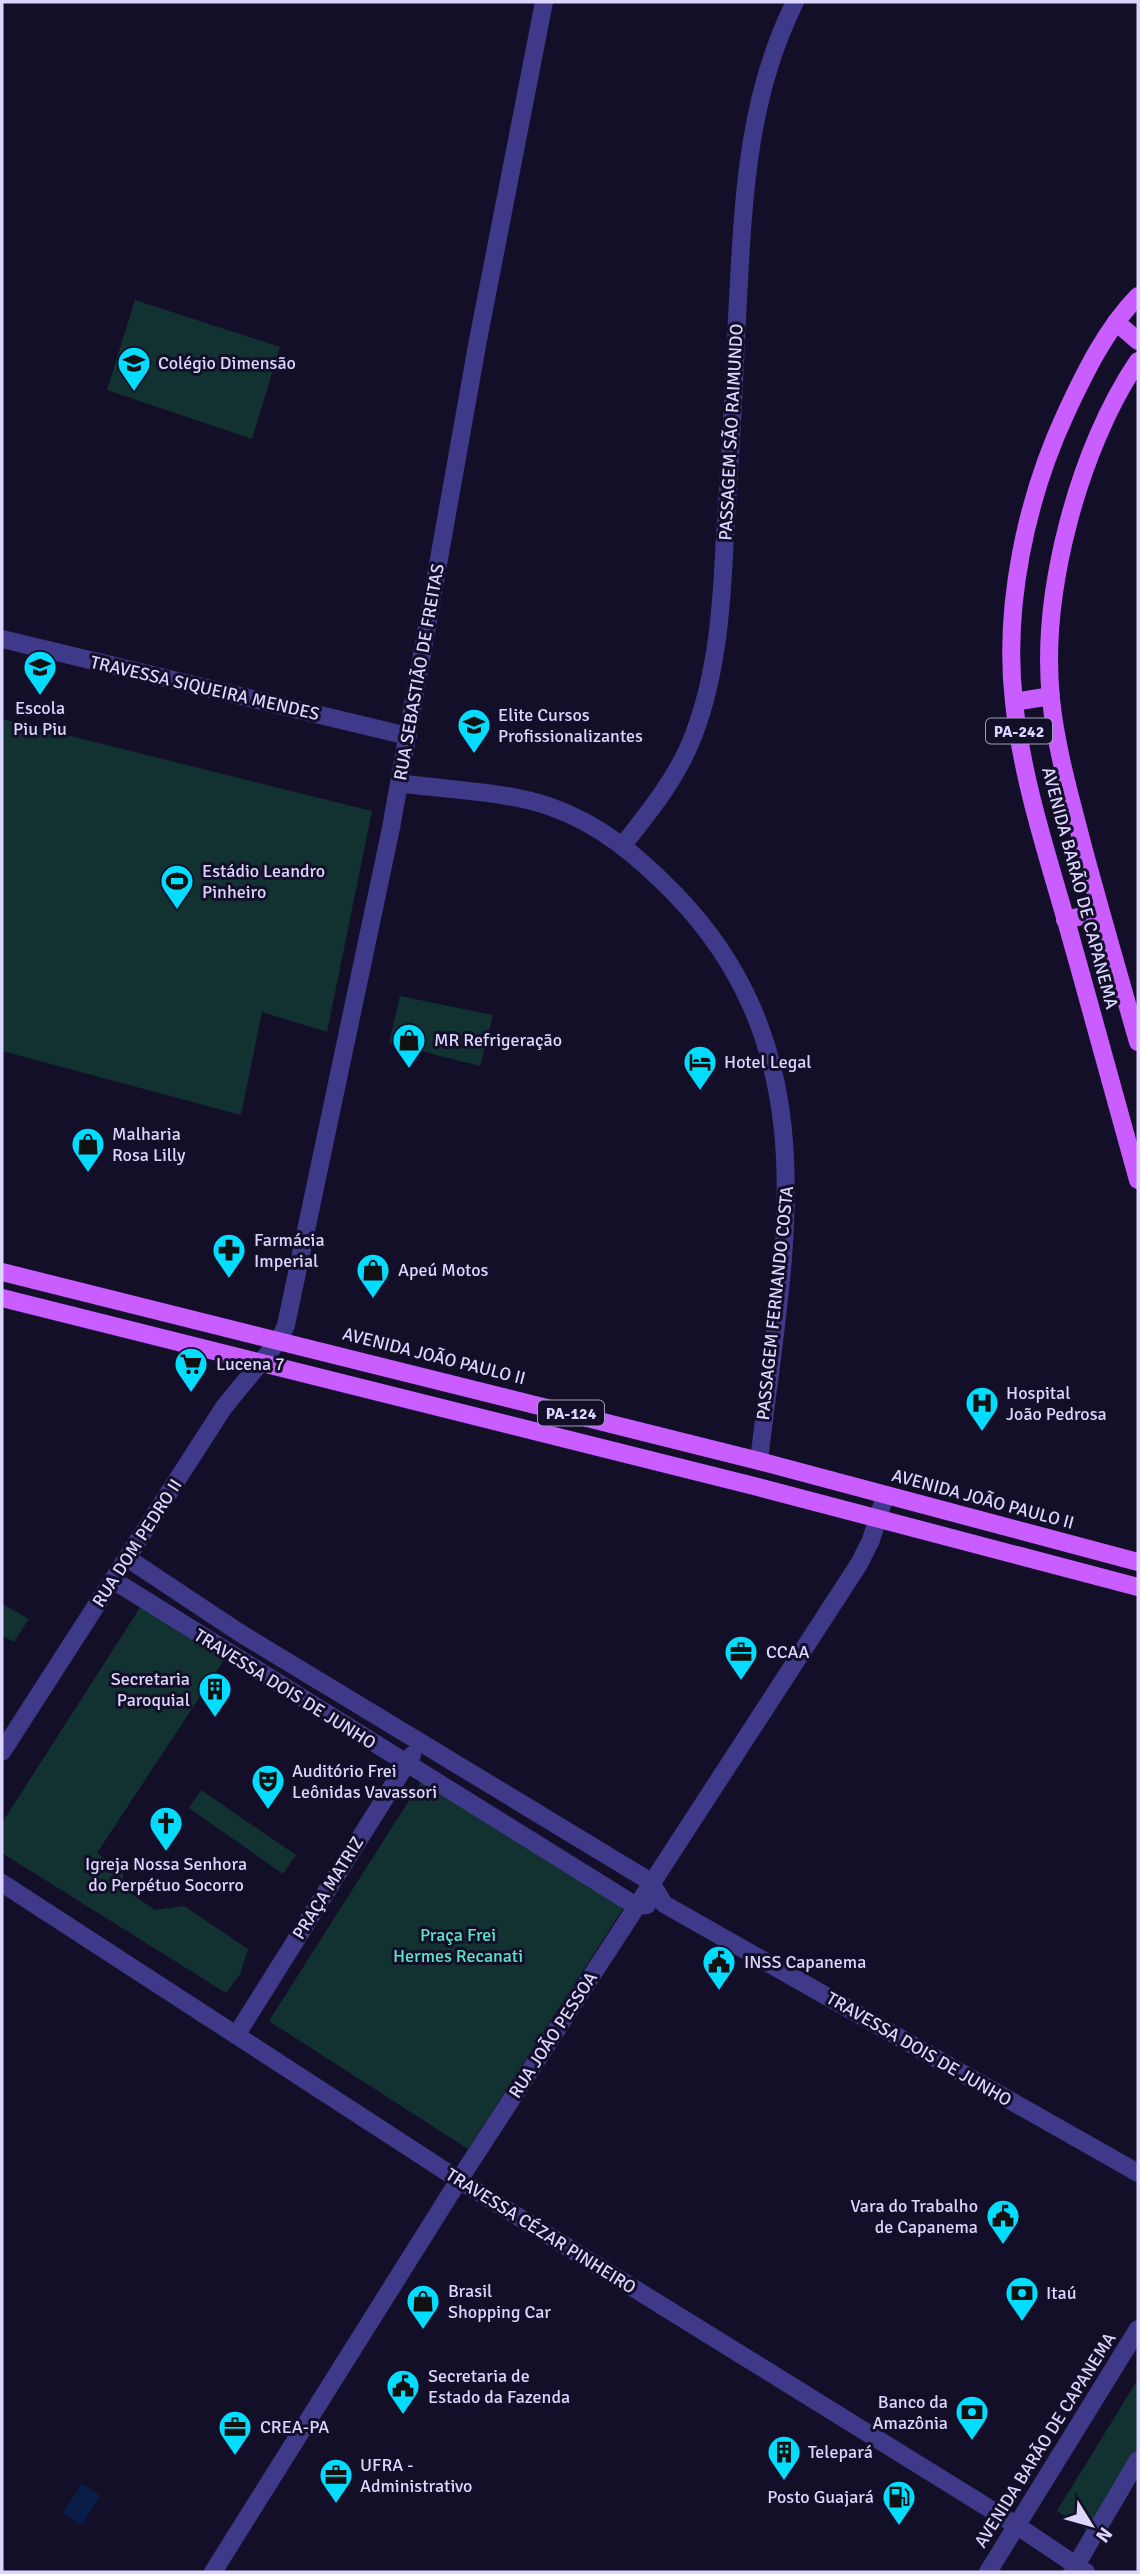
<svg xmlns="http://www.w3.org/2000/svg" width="1140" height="2574" viewBox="0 0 1140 2574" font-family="Signika,sans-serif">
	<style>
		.green { fill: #123232 }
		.water { fill: #091d48 }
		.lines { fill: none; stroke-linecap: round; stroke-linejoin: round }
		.minor { stroke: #3f3989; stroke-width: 18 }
		.major { stroke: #c95dff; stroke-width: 18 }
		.labels { text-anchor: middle; stroke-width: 6; stroke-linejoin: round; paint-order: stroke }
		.shield { fill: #140f28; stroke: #a09abe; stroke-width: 2 }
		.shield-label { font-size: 16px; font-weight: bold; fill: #dcd6ff }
		.poi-label { font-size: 18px; fill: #dcd6ff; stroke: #140f28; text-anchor: start }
		.street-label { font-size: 18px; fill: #dcd6ff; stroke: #140f28 }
		.park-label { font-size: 18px; fill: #5de4c8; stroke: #140f28 }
	</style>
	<rect width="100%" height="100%" fill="#140f28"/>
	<path class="green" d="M 135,300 L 280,347 L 252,439 L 107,390 Z
		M 2,719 L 372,811 L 327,1032 L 262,1012 L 241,1115 L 2,1051 Z
		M 400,996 L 493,1015 L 480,1066 L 389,1043 Z
		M 2,1604 L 29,1619 L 14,1642 L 2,1635 Z
		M 141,1606 L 224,1660 L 97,1853 L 123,1871 L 123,1888 L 155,1910 L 184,1906 L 248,1949 L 240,1974 L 226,1993 L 2,1853 L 2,1823 Z
		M 422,1780 L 626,1904 L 468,2149 L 269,2021 Z
		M 201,1790 L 296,1855 L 283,1874 L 189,1808 Z
		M 1138,2379 L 1138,2448 L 1088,2531 L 1057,2511 Z"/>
	<path class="water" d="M 82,2484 L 100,2496 L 82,2525 L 63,2513 Z"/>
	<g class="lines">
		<path class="minor" d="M 2,639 L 408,736
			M 399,783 C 446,790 506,791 551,807 C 600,824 639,857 675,894 C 834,1058 782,1258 759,1461
			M 623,845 C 650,811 679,775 694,734 C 718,671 722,601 725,535 C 730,463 734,390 737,318 C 743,209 745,102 795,2
			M 127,1558 L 240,1633 L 651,1882 L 664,1904 L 1138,2173
			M 113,1580 L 636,1906 L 647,1905
			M 2,1752 L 224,1407 L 280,1339 L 286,1325 L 391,828 L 478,340 L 544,2
			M 2,1883 L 459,2180 L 1016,2525 L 1086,2572
			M 237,2034 L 412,1755
			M 213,2572 L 459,2180 L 859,1564 L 871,1540 L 885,1496
			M 988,2572 L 1138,2329
			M 1072,2572 L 1138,2460"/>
		<path class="major" d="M 1138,296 C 1106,329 1085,372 1066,413 C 1026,499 1003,607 1014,702 C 1022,778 1046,851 1067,924 C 1091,1009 1114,1094 1138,1180
			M 1116,322 L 1138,341
			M 1138,361 C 1079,448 1040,593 1051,699 C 1056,748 1070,796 1082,843 C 1100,910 1119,976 1138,1042
			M 1014,702 L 1051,696
			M 1065,920 L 1100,912
			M 2,1272 L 759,1461 L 1138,1562
			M 2,1298 L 754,1486 L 1138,1587"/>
	</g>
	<defs>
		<symbol id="school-pin" viewBox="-11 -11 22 30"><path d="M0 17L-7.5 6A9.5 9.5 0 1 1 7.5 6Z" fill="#02dcff" stroke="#140f28"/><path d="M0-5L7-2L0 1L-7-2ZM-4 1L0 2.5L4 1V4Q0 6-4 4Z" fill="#111"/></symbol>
		<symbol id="university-pin" viewBox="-11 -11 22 30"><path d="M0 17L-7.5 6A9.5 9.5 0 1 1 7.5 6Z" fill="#02dcff" stroke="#140f28"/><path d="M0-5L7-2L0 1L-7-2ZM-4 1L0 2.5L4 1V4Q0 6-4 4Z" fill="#111"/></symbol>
		<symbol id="stadium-pin" viewBox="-11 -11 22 30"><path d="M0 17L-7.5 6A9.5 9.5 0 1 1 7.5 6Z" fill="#02dcff" stroke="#140f28"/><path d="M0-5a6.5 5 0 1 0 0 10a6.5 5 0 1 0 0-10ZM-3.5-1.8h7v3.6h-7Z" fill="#111"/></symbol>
		<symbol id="shop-pin" viewBox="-11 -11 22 30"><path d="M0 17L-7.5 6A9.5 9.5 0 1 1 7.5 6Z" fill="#02dcff" stroke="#140f28"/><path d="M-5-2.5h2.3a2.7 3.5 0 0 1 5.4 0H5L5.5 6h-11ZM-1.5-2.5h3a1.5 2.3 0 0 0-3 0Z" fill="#111"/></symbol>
		<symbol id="hotel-pin" viewBox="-11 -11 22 30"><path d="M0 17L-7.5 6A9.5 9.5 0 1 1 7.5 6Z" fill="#02dcff" stroke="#140f28"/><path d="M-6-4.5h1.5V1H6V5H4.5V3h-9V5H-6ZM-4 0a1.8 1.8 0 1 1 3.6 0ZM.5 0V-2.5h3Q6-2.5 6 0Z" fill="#111"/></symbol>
		<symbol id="pharmacy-pin" viewBox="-11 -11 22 30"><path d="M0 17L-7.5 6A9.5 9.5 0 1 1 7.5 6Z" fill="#02dcff" stroke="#140f28"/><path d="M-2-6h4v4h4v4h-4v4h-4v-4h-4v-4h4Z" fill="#111"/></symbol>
		<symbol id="supermarket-pin" viewBox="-11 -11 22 30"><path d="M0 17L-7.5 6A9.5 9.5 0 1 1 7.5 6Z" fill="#02dcff" stroke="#140f28"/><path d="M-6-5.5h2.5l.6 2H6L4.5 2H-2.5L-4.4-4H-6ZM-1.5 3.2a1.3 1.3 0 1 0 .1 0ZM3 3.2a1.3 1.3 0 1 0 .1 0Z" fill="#111"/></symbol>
		<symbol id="hospital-pin" viewBox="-11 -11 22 30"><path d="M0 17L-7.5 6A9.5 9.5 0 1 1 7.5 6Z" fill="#02dcff" stroke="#140f28"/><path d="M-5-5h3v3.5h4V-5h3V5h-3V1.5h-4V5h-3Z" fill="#111"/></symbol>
		<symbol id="office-pin" viewBox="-11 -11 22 30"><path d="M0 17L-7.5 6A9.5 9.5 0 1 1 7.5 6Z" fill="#02dcff" stroke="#140f28"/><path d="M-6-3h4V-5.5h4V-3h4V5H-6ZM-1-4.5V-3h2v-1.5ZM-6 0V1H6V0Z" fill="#111"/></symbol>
		<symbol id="building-pin" viewBox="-11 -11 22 30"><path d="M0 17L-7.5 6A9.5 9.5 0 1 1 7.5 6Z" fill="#02dcff" stroke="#140f28"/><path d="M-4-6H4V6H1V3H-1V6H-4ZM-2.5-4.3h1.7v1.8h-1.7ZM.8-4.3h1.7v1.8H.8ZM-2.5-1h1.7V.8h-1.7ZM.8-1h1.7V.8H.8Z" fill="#111"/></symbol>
		<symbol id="theatre-pin" viewBox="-11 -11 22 30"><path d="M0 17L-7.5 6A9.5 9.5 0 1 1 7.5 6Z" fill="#02dcff" stroke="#140f28"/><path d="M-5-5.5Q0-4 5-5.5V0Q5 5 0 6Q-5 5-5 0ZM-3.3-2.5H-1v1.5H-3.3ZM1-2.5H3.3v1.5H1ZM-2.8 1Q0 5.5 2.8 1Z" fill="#111"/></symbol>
		<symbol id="church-pin" viewBox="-11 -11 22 30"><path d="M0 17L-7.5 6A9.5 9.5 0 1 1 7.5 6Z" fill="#02dcff" stroke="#140f28"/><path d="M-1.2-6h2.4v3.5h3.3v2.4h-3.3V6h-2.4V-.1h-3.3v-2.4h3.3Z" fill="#111"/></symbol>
		<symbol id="civic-pin" viewBox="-11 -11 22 30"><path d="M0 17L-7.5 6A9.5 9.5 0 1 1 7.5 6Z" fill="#02dcff" stroke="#140f28"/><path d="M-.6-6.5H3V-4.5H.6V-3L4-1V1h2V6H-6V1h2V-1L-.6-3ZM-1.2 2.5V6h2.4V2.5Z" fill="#111"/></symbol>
		<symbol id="bank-pin" viewBox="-11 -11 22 30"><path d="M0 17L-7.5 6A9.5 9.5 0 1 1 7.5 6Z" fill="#02dcff" stroke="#140f28"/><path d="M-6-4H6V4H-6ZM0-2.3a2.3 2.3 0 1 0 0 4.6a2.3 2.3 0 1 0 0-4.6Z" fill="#111"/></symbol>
		<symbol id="fuel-pin" viewBox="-11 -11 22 30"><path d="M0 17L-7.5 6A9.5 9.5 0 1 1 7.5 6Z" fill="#02dcff" stroke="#140f28"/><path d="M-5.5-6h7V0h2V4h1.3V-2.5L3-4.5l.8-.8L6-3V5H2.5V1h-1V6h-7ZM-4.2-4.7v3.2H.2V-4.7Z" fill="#111"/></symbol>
	</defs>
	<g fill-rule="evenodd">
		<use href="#school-pin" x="115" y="344" width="38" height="52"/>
		<use href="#school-pin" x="21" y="648" width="38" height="52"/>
		<use href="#university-pin" x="455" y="706" width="38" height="52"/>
		<use href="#stadium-pin" x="158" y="862" width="38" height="52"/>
		<use href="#shop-pin" x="390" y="1021" width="38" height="52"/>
		<use href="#hotel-pin" x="681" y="1043" width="38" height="52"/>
		<use href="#shop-pin" x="69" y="1125" width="38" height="52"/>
		<use href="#pharmacy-pin" x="210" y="1231" width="38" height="52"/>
		<use href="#shop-pin" x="354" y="1251" width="38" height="52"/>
		<use href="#supermarket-pin" x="172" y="1345" width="38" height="52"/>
		<use href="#hospital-pin" x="963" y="1384" width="38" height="52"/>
		<use href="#office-pin" x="722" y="1633" width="38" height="52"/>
		<use href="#building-pin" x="196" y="1670" width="38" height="52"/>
		<use href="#theatre-pin" x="249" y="1762" width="38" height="52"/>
		<use href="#church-pin" x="147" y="1804" width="38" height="52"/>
		<use href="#civic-pin" x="700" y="1943" width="38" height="52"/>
		<use href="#civic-pin" x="984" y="2197" width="38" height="52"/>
		<use href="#bank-pin" x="1003" y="2274" width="38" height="52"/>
		<use href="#shop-pin" x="404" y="2282" width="38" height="52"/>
		<use href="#civic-pin" x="384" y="2367" width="38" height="52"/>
		<use href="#bank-pin" x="953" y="2393" width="38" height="52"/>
		<use href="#office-pin" x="216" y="2408" width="38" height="52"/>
		<use href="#building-pin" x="765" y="2433" width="38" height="52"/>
		<use href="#office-pin" x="317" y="2456" width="38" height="52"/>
		<use href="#fuel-pin" x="880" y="2478" width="38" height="52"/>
	</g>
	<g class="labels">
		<g class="shield">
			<rect x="986" y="718.5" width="66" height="25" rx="5"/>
			<rect x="538" y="1400.5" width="66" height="25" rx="5"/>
		</g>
		<g class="shield-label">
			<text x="1019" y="737">PA-242</text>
			<text x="571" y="1419">PA-124</text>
		</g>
		<g class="poi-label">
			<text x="158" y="369">Colégio Dimensão</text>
			<text x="40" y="714" text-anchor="middle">Escola<tspan x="40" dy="21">Piu Piu</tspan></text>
			<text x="498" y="721">Elite Cursos<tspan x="498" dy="21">Profissionalizantes</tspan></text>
			<text x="202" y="877">Estádio Leandro<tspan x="202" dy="21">Pinheiro</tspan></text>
			<text x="434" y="1046">MR Refrigeração</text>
			<text x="724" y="1068">Hotel Legal</text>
			<text x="112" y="1140">Malharia<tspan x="112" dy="21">Rosa Lilly</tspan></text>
			<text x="254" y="1246">Farmácia<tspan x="254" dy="21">Imperial</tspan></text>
			<text x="398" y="1276">Apeú Motos</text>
			<text x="216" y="1370">Lucena 7</text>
			<text x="1006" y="1399">Hospital<tspan x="1006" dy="21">João Pedrosa</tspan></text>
			<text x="766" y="1658">CCAA</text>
			<text x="190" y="1685" text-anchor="end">Secretaria<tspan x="190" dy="21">Paroquial</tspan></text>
			<text x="292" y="1777">Auditório Frei<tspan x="292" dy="21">Leônidas Vavassori</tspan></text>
			<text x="166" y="1870" text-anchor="middle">Igreja Nossa Senhora<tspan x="166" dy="21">do Perpétuo Socorro</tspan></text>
			<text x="744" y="1968">INSS Capanema</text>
			<text x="978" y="2212" text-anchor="end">Vara do Trabalho<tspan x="978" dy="21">de Capanema</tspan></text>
			<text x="448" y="2297">Brasil<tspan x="448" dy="21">Shopping Car</tspan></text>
			<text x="1046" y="2299">Itaú</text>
			<text x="428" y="2382">Secretaria de<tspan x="428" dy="21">Estado da Fazenda</tspan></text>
			<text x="948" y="2408" text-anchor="end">Banco da<tspan x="948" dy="21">Amazônia</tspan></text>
			<text x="260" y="2433">CREA-PA</text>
			<text x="808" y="2458">Telepará</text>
			<text x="360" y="2471">UFRA -<tspan x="360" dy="21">Administrativo</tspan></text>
			<text x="874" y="2503" text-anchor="end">Posto Guajará</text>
		</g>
		<g class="street-label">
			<text transform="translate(731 432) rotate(-87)" y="6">PASSAGEM SÃO RAIMUNDO</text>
			<text transform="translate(419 672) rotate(-80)" y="6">RUA SEBASTIÃO DE FREITAS</text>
			<text transform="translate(205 688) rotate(13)" y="6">TRAVESSA SIQUEIRA MENDES</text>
			<text transform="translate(1080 888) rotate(75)" y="6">AVENIDA BARÃO DE CAPANEMA</text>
			<text transform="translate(775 1303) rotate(-84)" y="6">PASSAGEM FERNANDO COSTA</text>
			<text transform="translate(434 1356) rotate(14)" y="6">AVENIDA JOÃO PAULO II</text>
			<text transform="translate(983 1499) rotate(15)" y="6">AVENIDA JOÃO PAULO II</text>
			<text transform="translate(137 1543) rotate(-57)" y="6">RUA DOM PEDRO II</text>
			<text transform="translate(285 1689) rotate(32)" y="6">TRAVESSA DOIS DE JUNHO</text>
			<text transform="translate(328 1888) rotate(-58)" y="6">PRAÇA MATRIZ</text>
			<text transform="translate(553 2035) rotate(-57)" y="6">RUA JOÃO PESSOA</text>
			<text transform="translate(919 2049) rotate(30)" y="6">TRAVESSA DOIS DE JUNHO</text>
			<text transform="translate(541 2231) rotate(32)" y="6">TRAVESSA CÉZAR PINHEIRO</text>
			<text transform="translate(1045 2440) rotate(-58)" y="6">AVENIDA BARÃO DE CAPANEMA</text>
		</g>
		<g class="park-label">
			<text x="458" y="1941">Praça Frei<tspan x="458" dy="21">Hermes Recanati</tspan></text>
		</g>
	</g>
	<rect width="1140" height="2574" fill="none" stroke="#dcd6ff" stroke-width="7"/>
	<g transform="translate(1091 2525) rotate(127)" stroke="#140f28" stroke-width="5" paint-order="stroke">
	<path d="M0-5L12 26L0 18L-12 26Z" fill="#dcd6ff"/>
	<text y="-10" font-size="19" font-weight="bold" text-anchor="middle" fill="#dcd6ff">N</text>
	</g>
</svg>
